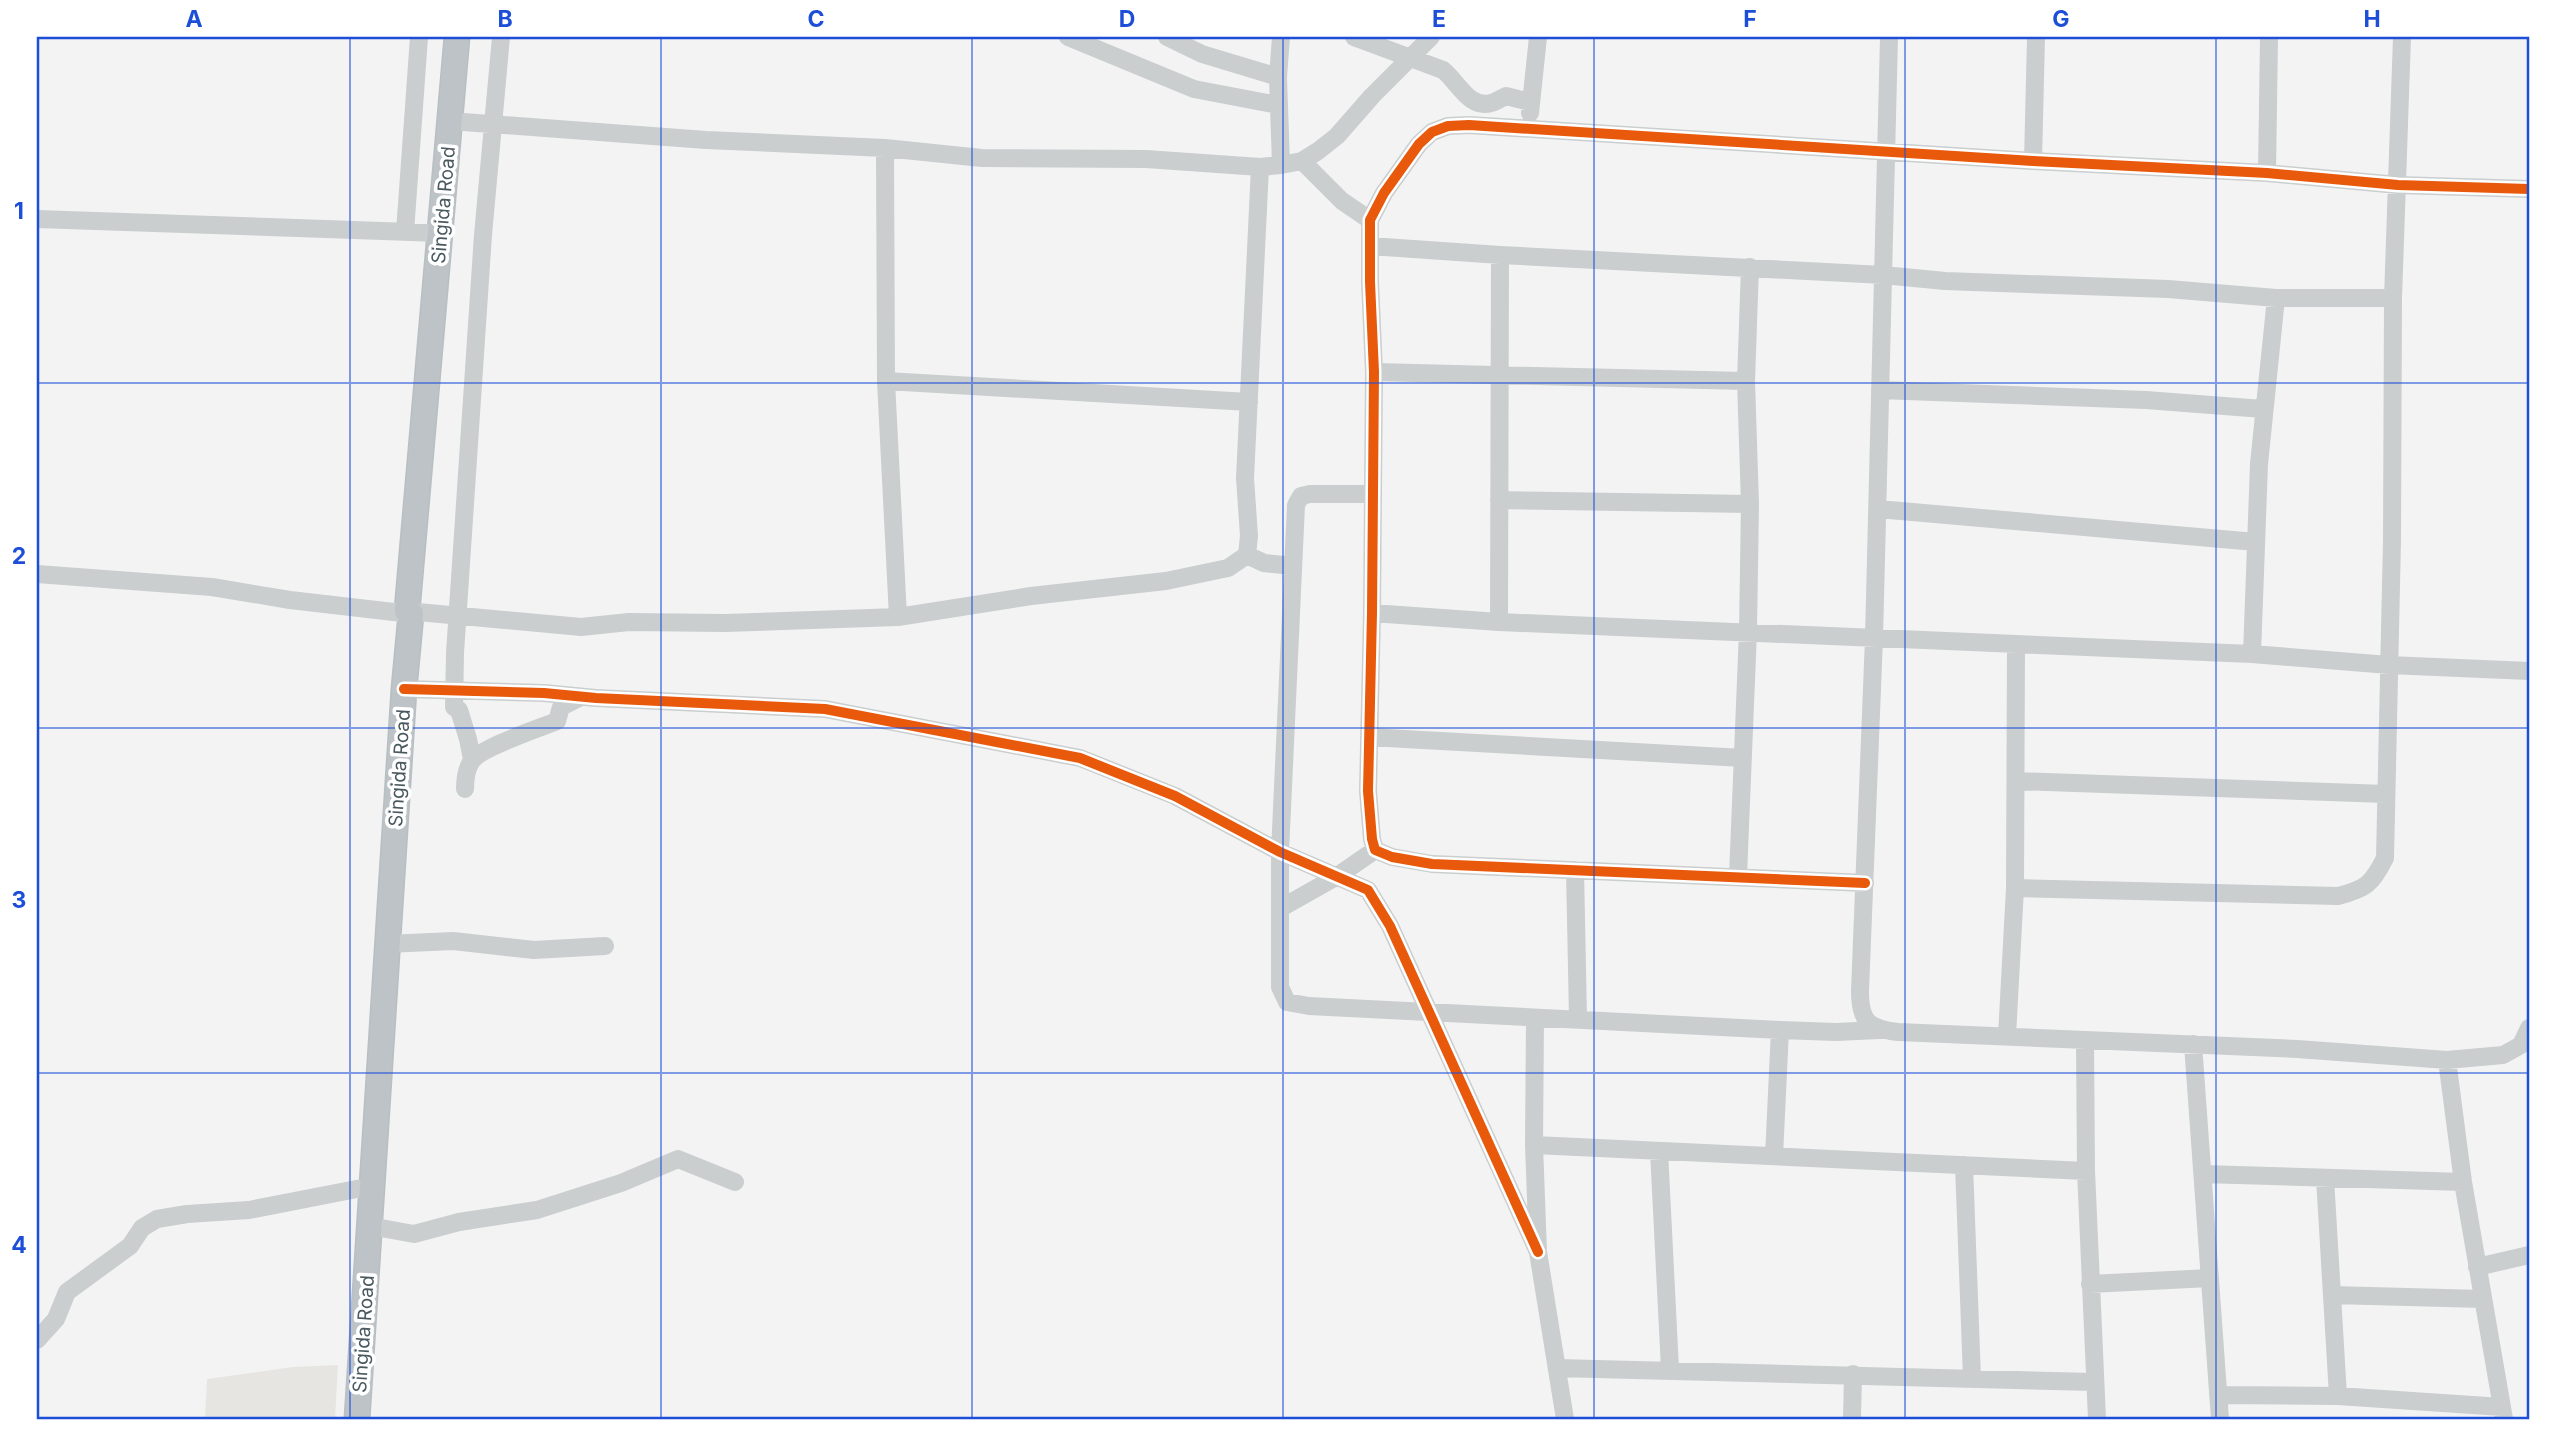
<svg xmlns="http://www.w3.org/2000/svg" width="2566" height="1456" viewBox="0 0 2566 1456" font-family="Inter,sans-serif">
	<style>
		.commercial { fill: #e7e5e2 }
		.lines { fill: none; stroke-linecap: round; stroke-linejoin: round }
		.highway-casing { stroke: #b8bfc2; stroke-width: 27 }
		.minor { stroke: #cacecf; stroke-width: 18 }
		.highway { stroke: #bdc3c6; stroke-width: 24 }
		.cycleway-casing { stroke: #fff; stroke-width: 15 }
		.cycleway { stroke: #e8590c; stroke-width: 10 }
		.grid { fill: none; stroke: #1d4ed8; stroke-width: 2; stroke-opacity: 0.55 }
		.labels { text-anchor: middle; stroke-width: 7; stroke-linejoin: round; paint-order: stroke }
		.street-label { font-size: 19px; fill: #4a595f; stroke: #fff }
		.neatline { fill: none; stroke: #1d4ed8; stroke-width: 2.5 }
		.grid-label { font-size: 23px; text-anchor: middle; font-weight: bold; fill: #1d4ed8 }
	</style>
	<rect width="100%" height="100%" fill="#f3f3f3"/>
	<path class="commercial" d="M 338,1365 L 335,1419 L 205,1419 L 207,1379 L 293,1367 Z"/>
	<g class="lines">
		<defs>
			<path id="highway" d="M 357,1419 L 404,689 L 411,614 L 407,611 L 457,37"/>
		</defs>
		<use href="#highway" class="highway-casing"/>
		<path class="minor" d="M 1068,37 L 1194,89 L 1278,105
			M 1167,37 L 1202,54 L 1278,77
			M 1281,37 L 1278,77 L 1281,165
			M 1354,37 L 1443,70 C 1459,83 1469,109 1491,103 C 1496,102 1501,98 1506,96 L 1530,102
			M 1889,37 L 1874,638 L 1860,991 C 1860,1021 1868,1029 1898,1032 L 2297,1049 L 2447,1060 L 2503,1055 L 2521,1045 L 2529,1028
			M 1530,113 L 1538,37
			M 450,121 L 706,140 L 885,148 L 982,158 L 1146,159 L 1260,167 L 1281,165 L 1302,161 L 1318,151 L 1337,136 L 1372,96 L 1431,37
			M 885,148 L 886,381 L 898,617
			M 1302,161 L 1342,201 L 1370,220
			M 2033,161 L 2036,37
			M 2267,173 L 2269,37
			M 37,219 L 440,233
			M 405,232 L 419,37
			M 1370,246 L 1500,255 L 1883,275 L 1945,281 L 2168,289 L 2276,298 L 2393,298
			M 1374,372 L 1746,381
			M 886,381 L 1249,402
			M 1880,390 L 2146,400 L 2263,409
			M 1373,494 L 1310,494 L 1301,496 L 1296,505 L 1280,852 L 1280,987 L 1287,1002 L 1309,1006 L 1780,1030 L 1836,1032 L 1879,1030
			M 1499,500 L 1750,504
			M 1878,509 L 2256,542
			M 1247,555 L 1264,563 L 1293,566
			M 37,574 L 212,587 L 290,600 L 411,614
			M 407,611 L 581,627 L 629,622 L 725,623 L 898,617 L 1031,596 L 1166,581 L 1228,568 L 1247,555 L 1249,536 L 1245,478 L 1260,167
			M 1372,613 L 1499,622 L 2252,654 L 2389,665 L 2529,671
			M 1499,622 L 1500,255
			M 2252,654 L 2259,464 L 2276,298
			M 404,689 L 544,693 L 596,698 L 825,709 L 1080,758 L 1175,796 L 1280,852 L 1368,890 L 1390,926 L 1538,1252
			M 1369,737 L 1743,758
			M 472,759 L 468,739 L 459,710 L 454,707 L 455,653 L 483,235 L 501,37
			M 2016,781 L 2386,794
			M 465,789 C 465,780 466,770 471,762 C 479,748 540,728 557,721 L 561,707 L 581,697
			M 1575,870 L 1578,1018
			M 1738,876 L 1748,631 L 1750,504 L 1746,381 L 1750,267
			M 1865,883 L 1432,864 L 1392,857 L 1375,850 L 1372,839 L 1368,791 L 1372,613 L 1374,372 L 1370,282 L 1370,220 L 1384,193 L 1419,144 L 1432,132 L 1448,126 L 1469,125 L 2033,161 L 2267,173 L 2398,185 L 2529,189
			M 2015,888 L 2338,896 C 2366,889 2372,884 2385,858 L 2392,540 L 2393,298 L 2402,37
			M 1281,908 L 1336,877 L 1375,850
			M 387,944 L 453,941 L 534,950 L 605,946
			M 1535,1018 L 1534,1145 L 1538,1252 L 1565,1419
			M 2007,1036 L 2015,888 L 2016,644
			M 2085,1040 L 2086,1171 L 2097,1419
			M 2193,1044 L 2220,1419
			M 2447,1060 L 2463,1182 L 2504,1419
			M 1534,1145 L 2086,1171
			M 1659,1151 L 1670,1369
			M 1774,1156 L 1780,1030
			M 1964,1165 L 1972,1378
			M 2203,1174 L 2463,1182
			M 2325,1178 L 2338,1396
			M 370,1226 L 414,1234 L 459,1222 L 537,1210 L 621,1183 L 678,1159 L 735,1182
			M 2477,1267 L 2529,1255
			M 2090,1284 L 2210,1278
			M 2332,1295 L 2483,1299
			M 37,1340 L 56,1319 L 67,1292 L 130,1246 L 142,1228 L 157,1219 L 187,1214 L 249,1210 L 372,1186
			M 1557,1368 L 2094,1382
			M 2218,1395 L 2338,1396 L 2502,1407
			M 1852,1419 L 1853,1374"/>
		<use href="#highway" class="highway"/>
		<defs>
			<path id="cycleway" d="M 404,689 L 544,693 L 596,698 L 825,709 L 1080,758 L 1175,796 L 1280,852 L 1368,890 L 1390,926 L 1538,1252
				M 1865,883 L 1432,864 L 1392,857 L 1375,850 L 1372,839 L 1368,791 L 1372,613 L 1374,372 L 1370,282 L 1370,220 L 1384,193 L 1419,144 L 1432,132 L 1448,126 L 1469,125 L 2033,161 L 2267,173 L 2398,185 L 2529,189"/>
		</defs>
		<use href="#cycleway" class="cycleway-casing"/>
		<use href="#cycleway" class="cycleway"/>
	</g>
	<path class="grid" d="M 350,37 L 350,1419M 661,37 L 661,1419M 972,37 L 972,1419M 1283,37 L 1283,1419M 1594,37 L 1594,1419M 1905,37 L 1905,1419M 2216,37 L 2216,1419M 37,383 L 2529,383M 37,728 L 2529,728M 37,1073 L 2529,1073"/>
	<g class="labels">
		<g class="street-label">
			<text transform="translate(443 205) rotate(-85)" y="7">Singida Road</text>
			<text transform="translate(399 768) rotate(-86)" y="7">Singida Road</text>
			<text transform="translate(363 1334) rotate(-86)" y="7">Singida Road</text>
		</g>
	</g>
	<rect width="2566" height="1456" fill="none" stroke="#ffffff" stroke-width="77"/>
	<rect x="38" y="38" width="2490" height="1380" class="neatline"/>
	<g class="grid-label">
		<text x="194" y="27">A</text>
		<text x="505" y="27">B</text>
		<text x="816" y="27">C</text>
		<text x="1127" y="27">D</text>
		<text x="1439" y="27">E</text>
		<text x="1750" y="27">F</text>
		<text x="2061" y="27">G</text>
		<text x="2372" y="27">H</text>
		<text x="19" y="219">1</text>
		<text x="19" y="564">2</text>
		<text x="19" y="908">3</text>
		<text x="19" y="1253">4</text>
	</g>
</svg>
